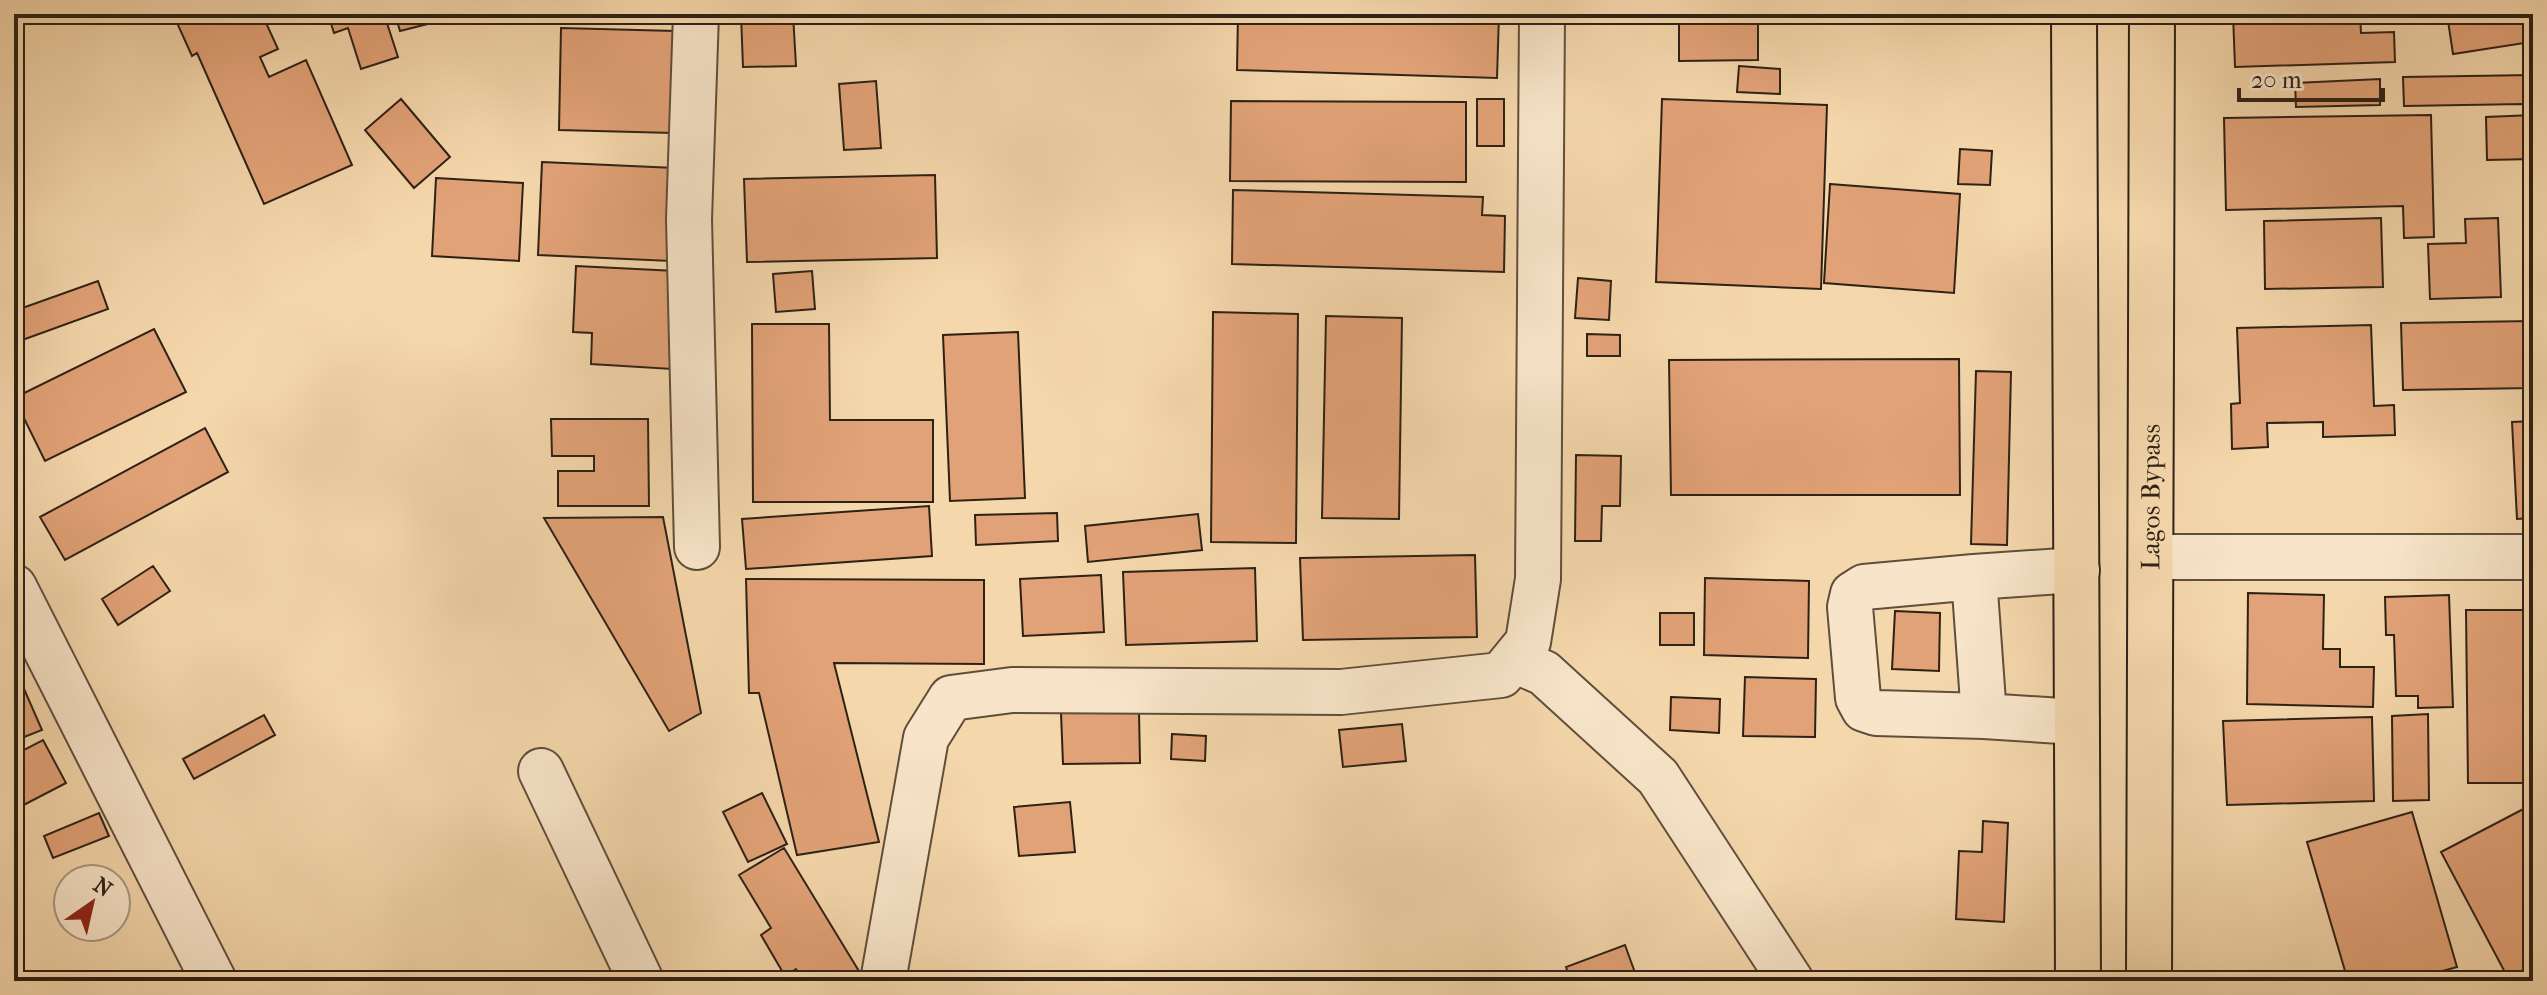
<svg xmlns="http://www.w3.org/2000/svg" width="2547" height="995" viewBox="0 0 2547 995" font-family="'IM FELL French Canon',serif">
	<style>
		.building { fill: #e2a277; stroke: #2e2116; stroke-width: 2 }
		.lines { fill: none; stroke-linecap: round; stroke-linejoin: round }
		.minor-casing { stroke: #604e3c; stroke-width: 48 }
		.major-casing { stroke: #2e2116; stroke-width: 48 }
		.minor { stroke: #f8e5c9; stroke-width: 44 }
		.major { stroke: #f5d7ac; stroke-width: 44 }
		.labels { text-anchor: middle; stroke-width: 7; stroke-linejoin: round; paint-order: stroke }
		.street-label { font-size: 26px; fill: #2e2116; stroke: #f8e5c9 }
	</style>
	<rect width="100%" height="100%" fill="#f5d7ac"/>
	<filter id="stains"><feTurbulence type="fractalNoise" baseFrequency=".0025" numOctaves="4"/><feColorMatrix values="0 0 0 0 .2 0 0 0 0 .09 0 0 0 0 .02 0 0 0 .5 -.17"/></filter>
	<radialGradient id="worn" r=".72"><stop offset=".6" stop-color="#630" stop-opacity="0"/><stop offset="1" stop-color="#630" stop-opacity=".3"/></radialGradient>
	<path class="building" d="M 173,14 L 262,14 L 278,49 L 260,57 L 269,77 L 306,60 L 352,165 L 264,204 L 197,53 L 192,56 Z
		M 328,14 L 384,14 L 398,57 L 361,69 L 348,28 L 334,33 Z
		M 395,14 L 467,14 L 400,31 Z
		M 741,14 L 793,14 L 796,66 L 743,67 Z
		M 1238,14 L 1499,14 L 1497,78 L 1237,70 Z
		M 1679,14 L 1758,14 L 1758,60 L 1679,61 Z
		M 2233,14 L 2360,14 L 2361,33 L 2394,32 L 2395,62 L 2235,67 Z
		M 2447,14 L 2527,14 L 2531,42 L 2453,54 Z
		M 561,28 L 675,31 L 673,133 L 559,130 Z
		M 1739,66 L 1780,69 L 1780,94 L 1737,92 Z
		M 2533,75 L 2533,113 L 2524,113 L 2524,104 L 2404,106 L 2403,77 Z
		M 2380,79 L 2380,105 L 2296,107 L 2295,83 Z
		M 876,81 L 881,148 L 844,150 L 839,84 Z
		M 401,99 L 450,157 L 414,188 L 365,130 Z
		M 1477,99 L 1504,99 L 1504,146 L 1477,146 Z
		M 1662,99 L 1827,105 L 1821,289 L 1656,282 Z
		M 1231,101 L 1466,102 L 1466,182 L 1230,181 Z
		M 2431,115 L 2434,237 L 2404,238 L 2403,206 L 2226,210 L 2224,118 Z
		M 2533,115 L 2533,159 L 2487,160 L 2486,117 Z
		M 1960,149 L 1992,151 L 1990,185 L 1958,184 Z
		M 542,162 L 675,168 L 671,261 L 538,255 Z
		M 935,175 L 937,258 L 747,262 L 744,179 Z
		M 436,178 L 523,183 L 519,261 L 432,256 Z
		M 1830,184 L 1960,194 L 1954,293 L 1824,283 Z
		M 1233,190 L 1483,197 L 1482,215 L 1505,216 L 1504,272 L 1232,264 Z
		M 2381,218 L 2383,287 L 2265,289 L 2264,221 Z
		M 2498,218 L 2501,297 L 2430,299 L 2428,244 L 2466,243 L 2465,219 Z
		M 576,266 L 676,271 L 672,369 L 591,364 L 592,333 L 573,332 Z
		M 812,271 L 815,309 L 776,312 L 773,274 Z
		M 1578,278 L 1611,281 L 1609,320 L 1575,318 Z
		M 98,281 L 108,309 L 14,343 L 14,311 Z
		M 1213,312 L 1298,314 L 1296,543 L 1211,542 Z
		M 1326,316 L 1402,318 L 1399,519 L 1322,518 Z
		M 2533,321 L 2533,388 L 2403,390 L 2401,323 Z
		M 752,324 L 829,324 L 830,420 L 933,420 L 933,502 L 753,502 Z
		M 2371,325 L 2374,406 L 2394,405 L 2395,435 L 2323,437 L 2323,422 L 2267,423 L 2268,447 L 2232,449 L 2231,404 L 2240,403 L 2237,328 Z
		M 154,329 L 186,392 L 45,461 L 14,398 Z
		M 1018,332 L 1025,498 L 950,501 L 943,335 Z
		M 1587,334 L 1620,335 L 1620,356 L 1587,356 Z
		M 1959,359 L 1960,495 L 1671,495 L 1669,360 Z
		M 1976,371 L 2011,372 L 2007,545 L 1971,544 Z
		M 551,419 L 648,419 L 649,506 L 558,506 L 558,471 L 594,471 L 594,456 L 552,456 Z
		M 2533,421 L 2533,518 L 2517,519 L 2512,422 Z
		M 205,428 L 228,472 L 65,560 L 40,517 Z
		M 1576,455 L 1621,456 L 1620,506 L 1602,506 L 1601,541 L 1575,541 Z
		M 929,506 L 932,556 L 746,569 L 742,519 Z
		M 1057,513 L 1058,541 L 976,545 L 975,515 Z
		M 1198,514 L 1202,550 L 1088,562 L 1085,526 Z
		M 663,517 L 701,713 L 669,731 L 544,518 Z
		M 1475,555 L 1477,637 L 1303,640 L 1300,558 Z
		M 153,566 L 170,591 L 118,625 L 102,599 Z
		M 1255,568 L 1257,641 L 1126,645 L 1123,572 Z
		M 1101,575 L 1104,632 L 1023,636 L 1020,579 Z
		M 1705,578 L 1809,581 L 1808,658 L 1704,655 Z
		M 746,579 L 984,580 L 984,664 L 834,663 L 879,842 L 797,855 L 759,693 L 749,693 Z
		M 2248,593 L 2324,595 L 2323,649 L 2340,649 L 2340,667 L 2374,667 L 2373,707 L 2247,704 Z
		M 2449,595 L 2453,707 L 2418,708 L 2418,696 L 2396,696 L 2394,635 L 2386,635 L 2385,597 Z
		M 2466,610 L 2533,610 L 2533,783 L 2468,783 Z
		M 1895,611 L 1940,613 L 1939,671 L 1892,669 Z
		M 1660,613 L 1694,613 L 1694,645 L 1660,645 Z
		M 14,666 L 42,730 L 14,741 Z
		M 1745,677 L 1816,679 L 1815,737 L 1743,736 Z
		M 1671,697 L 1720,699 L 1719,733 L 1670,730 Z
		M 1139,712 L 1140,763 L 1063,764 L 1061,713 Z
		M 2428,714 L 2429,800 L 2393,801 L 2392,716 Z
		M 264,715 L 275,735 L 194,779 L 183,759 Z
		M 2372,717 L 2374,801 L 2227,805 L 2223,721 Z
		M 1402,724 L 1406,761 L 1343,767 L 1339,730 Z
		M 1172,734 L 1206,736 L 1205,761 L 1171,759 Z
		M 43,740 L 66,783 L 14,810 L 14,755 Z
		M 762,793 L 787,844 L 748,862 L 723,812 Z
		M 1070,802 L 1075,852 L 1019,856 L 1014,807 Z
		M 2533,804 L 2533,965 L 2508,978 L 2441,852 Z
		M 2412,812 L 2457,967 L 2406,981 L 2348,981 L 2307,842 Z
		M 99,813 L 109,836 L 53,858 L 44,836 Z
		M 1983,821 L 2008,823 L 2004,922 L 1956,919 L 1959,851 L 1982,852 Z
		M 784,848 L 865,981 L 804,981 L 796,969 L 785,976 L 761,935 L 771,928 L 739,875 Z
		M 1625,945 L 1638,981 L 1571,981 L 1566,967 Z"/>
	<g class="lines">
		<defs>
			<path id="minor" d="M 696,14 L 689,219 L 697,547
				M 2152,557 L 2533,557
				M 2077,570 L 1974,577 L 1984,716 L 2077,722
				M 1974,577 L 1864,587 L 1853,594 L 1850,607 L 1858,698 L 1864,709 L 1876,713 L 1984,716
				M 14,587 L 214,981
				M 1514,660 L 1544,673 L 1658,777 L 1791,981
				M 541,771 L 641,981
				M 883,981 L 926,738 L 951,698 L 1012,690 L 1341,692 L 1501,675 L 1528,642 L 1538,579 L 1542,14"/>
			<g id="major">
				<path d="M 2074,14 L 2078,981"/>
				<path id="s1" d="M 2149,981 L 2152,14"/>
			</g>
		</defs>
		<use href="#minor" class="minor-casing"/>
		<use href="#major" class="major-casing"/>
		<use href="#minor" class="minor"/>
		<use href="#major" class="major"/>
	</g>
	<g class="labels">
		<g class="street-label">
			<text dy="9" stroke="none"><textPath href="#s1" startOffset="484">Lagos Bypass</textPath></text>
		</g>
	</g>
	<rect width="2547" height="995" fill="none" stroke="#f5d7ac" stroke-width="48"/>
	<rect x="16" y="16" width="2515" height="963" fill="none" stroke="#2e2116" stroke-width="4"/>
	<rect x="24" y="24" width="2499" height="947" fill="none" stroke="#2e2116" stroke-width="2"/>
	<g transform="translate(92 903) rotate(34)"><circle r="38" fill="#f8e5c9" stroke="#a79781" stroke-width="2"/>
	<path d="M0-6L14 30L0 20L-14 30Z" fill="#8f2418"/>
	<text y="-12" font-size="22" font-weight="bold" text-anchor="middle" fill="#2e2116">N</text>
	</g>
	<path d="M2239 88v12h144v-12" fill="none" stroke="#2e2116" stroke-width="4"/>
	<text x="2251" y="88" font-size="24" fill="#2e2116" stroke="#f8e5c9" stroke-width="6" paint-order="stroke">20 m</text>
	<rect width="100%" height="100%" filter="url(#stains)"/>
	<rect width="100%" height="100%" fill="url(#worn)"/>
</svg>
